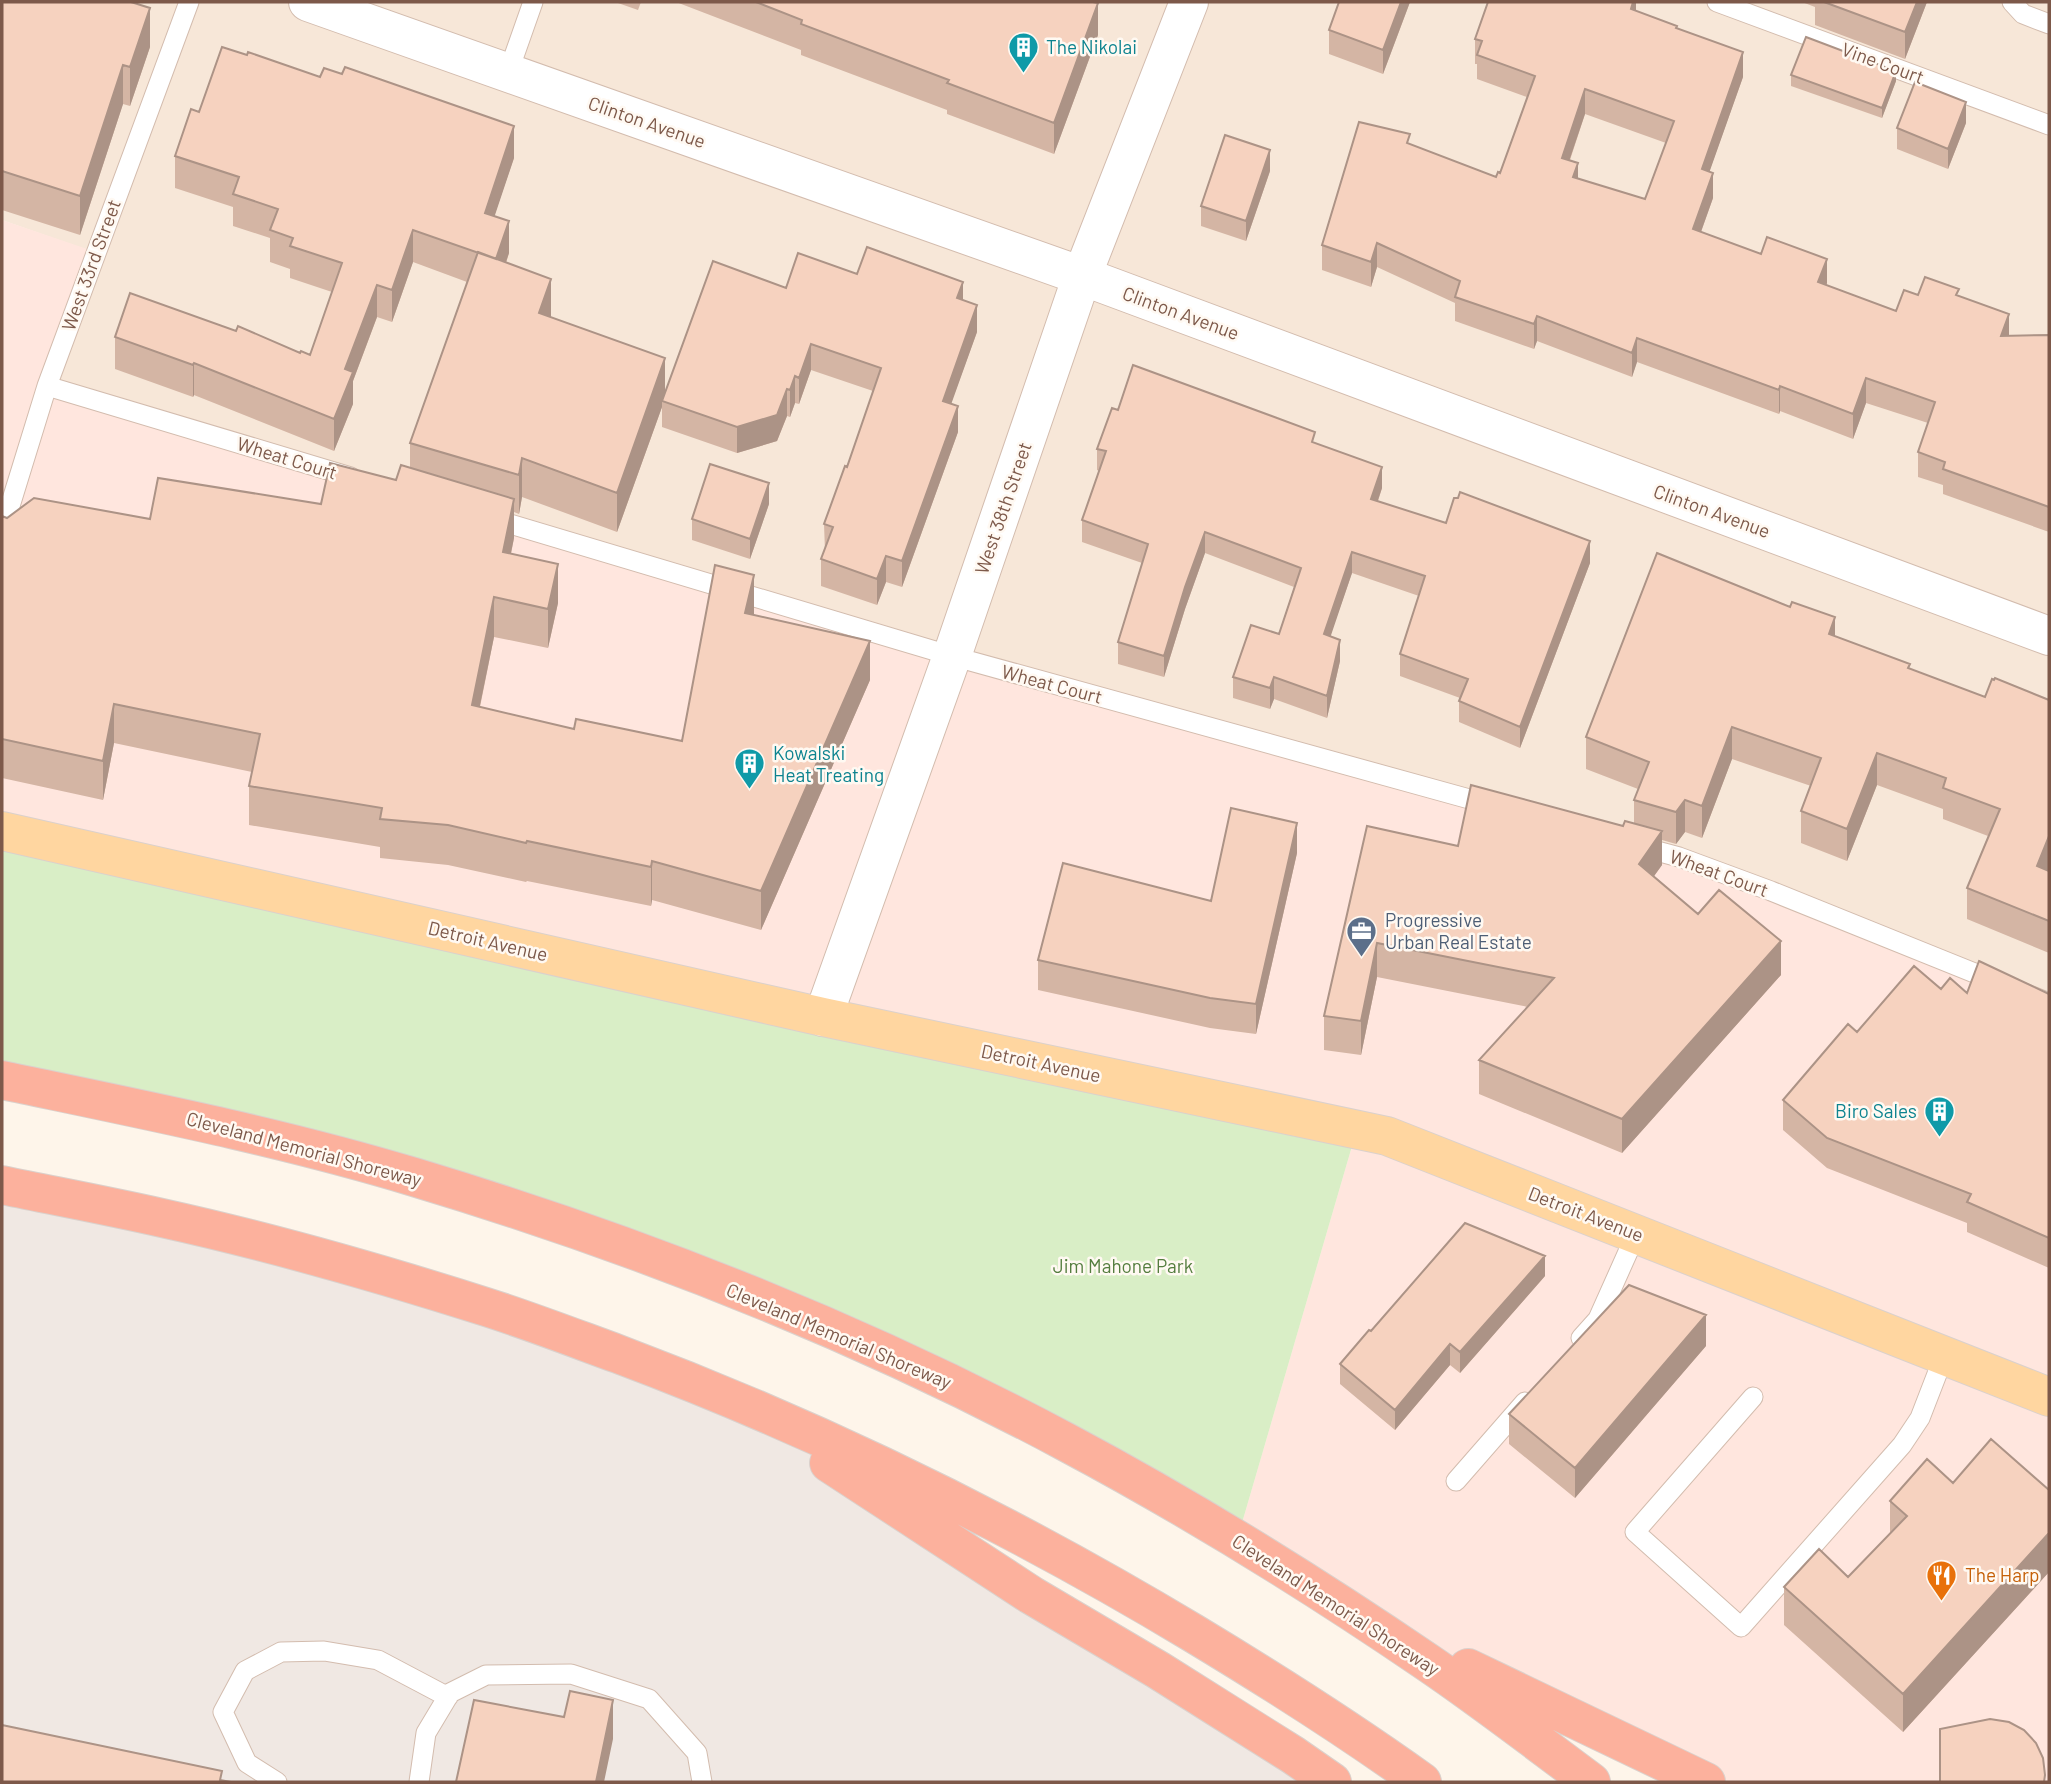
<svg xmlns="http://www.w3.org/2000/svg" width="2051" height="1784" viewBox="0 0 2051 1784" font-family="Barlow,sans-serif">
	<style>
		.residential { fill: #f7e7d8 }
		.commercial { fill: #ffe6de }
		.industrial { fill: #f0e8e3 }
		.green { fill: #d9eec6 }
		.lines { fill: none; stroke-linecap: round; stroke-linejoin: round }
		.service-casing { stroke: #d3bcae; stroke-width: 21 }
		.minor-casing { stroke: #d3bcae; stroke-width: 40 }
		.primary-casing { stroke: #dbd1cc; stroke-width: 40 }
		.motorway-casing { stroke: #dbd1cc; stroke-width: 40 }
		.service { stroke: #fff; stroke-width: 19 }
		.minor { stroke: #fff; stroke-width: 38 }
		.primary { stroke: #ffd6a0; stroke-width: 38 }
		.motorway { stroke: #fcb19d; stroke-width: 38 }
		.wall { fill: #d4b5a4; fill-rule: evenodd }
		.shaded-wall { fill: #ac9386 }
		.building { fill: #f6d2bf; stroke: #ac9386; stroke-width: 2; fill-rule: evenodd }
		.labels { text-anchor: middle; stroke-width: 5; stroke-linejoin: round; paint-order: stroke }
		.culture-label { font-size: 19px; fill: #0d838f; stroke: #fff9f2; text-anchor: start }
		.street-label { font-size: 19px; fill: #7d594a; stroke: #fff9f2 }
		.service-label { font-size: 19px; fill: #4e5e75; stroke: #fff9f2; text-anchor: start }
		.park-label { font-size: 19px; fill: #547d3e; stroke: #fff9f2 }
		.food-label { font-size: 19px; fill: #c56008; stroke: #fff9f2; text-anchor: start }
	</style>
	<rect width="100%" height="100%" fill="#fef5ea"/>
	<path class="residential" d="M 2,2 L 2049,2 L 2049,1003 L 47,386 L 96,253 L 2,220 Z"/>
	<path class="commercial" d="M 2,220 L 96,252 L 47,385 L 1679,857 L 2049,1003 L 2049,1782 L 1706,1782 L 1354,1614 L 1237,1540 L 1357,1129 L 2,831 Z"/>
	<path class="industrial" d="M 2,1185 L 164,1218 L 727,1396 L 1332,1782 L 2,1782 Z"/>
	<path class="green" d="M 2,831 L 1357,1129 L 1237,1540 L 1161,1496 L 581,1231 L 2,1080 Z"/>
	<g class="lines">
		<defs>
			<path id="service" d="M 1717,2 L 2049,125
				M 2012,2 L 2023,14 L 2049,24
				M 508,73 L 533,2
				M 47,386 L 351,477
				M 490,518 L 952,656 L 1491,805
				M 2,532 L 47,386 L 189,2
				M 1638,846 L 1679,857 L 1771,891 L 2049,1003
				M 1581,1338 L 1598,1319 L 1636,1234
				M 1753,1397 L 1635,1532 L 1741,1627 L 1902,1445 L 1920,1418 L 1944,1356
				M 1456,1481 L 1525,1402
				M 277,1782 L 247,1763 L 223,1712 L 245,1671 L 281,1652 L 324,1651 L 378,1660 L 448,1697
				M 419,1782 L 426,1733 L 450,1693 L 486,1675 L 571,1674 L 649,1699 L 697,1753 L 702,1782"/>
			<path id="minor" d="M 308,2 L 1082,276 L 2049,636
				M 823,1017 L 952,656 L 1082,276 L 1189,2"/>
			<path id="primary" d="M 2,831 L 823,1017 L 1387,1136 L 2049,1397"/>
			<path id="motorway" d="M 2,1080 C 140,1109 278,1136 414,1177 C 637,1244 860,1332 1066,1442 C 1190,1508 1311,1583 1427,1662 C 1483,1700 1537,1742 1591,1782
				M 2,1185 C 55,1196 109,1206 162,1218 C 271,1242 379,1273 486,1307 C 530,1321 574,1338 618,1354 C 818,1429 1010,1523 1193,1633 C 1271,1680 1348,1729 1422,1782
				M 829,1463 L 1031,1595 L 1158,1670 L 1293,1755 L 1332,1782
				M 1468,1668 L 1706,1782"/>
		</defs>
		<use href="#service" class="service-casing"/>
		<use href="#minor" class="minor-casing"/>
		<use href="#primary" class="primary-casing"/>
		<use href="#motorway" class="motorway-casing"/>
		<use href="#service" class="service"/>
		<use href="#minor" class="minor"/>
		<use href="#primary" class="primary"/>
		<use href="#motorway" class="motorway"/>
	</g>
	<path class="wall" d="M 2,2 L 150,47 L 130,106 L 123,104 L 80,235 L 2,210 Z
		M 615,2 L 641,2 L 638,10 Z
		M 676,2 L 1093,2 L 1098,35 L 1054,154 L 947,114 L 947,110 L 801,55 L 801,50 Z
		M 1410,2 L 1383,74 L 1329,54 L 1329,30 Z
		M 1636,2 L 1636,11 L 1677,28 L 1743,77 L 1709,172 L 1713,198 L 1701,232 L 1827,283 L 1826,285 L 1896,311 L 1918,295 L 1959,296 L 2009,336 L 2049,335 L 2049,532 L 1943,494 L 1943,485 L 1918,477 L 1918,452 L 1928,423 L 1866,403 L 1853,439 L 1780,411 L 1779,414 L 1637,362 L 1632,377 L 1537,341 L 1534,349 L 1455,321 L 1455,303 L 1377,267 L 1371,287 L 1322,270 L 1322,245 L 1410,144 L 1496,177 L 1500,173 L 1527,97 L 1477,79 L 1477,64 L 1475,64 L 1475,39 ZM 1585,114 L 1666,143 L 1645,199 L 1578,179 L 1570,160 Z
		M 1802,2 L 1927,2 L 1905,59 L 1815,25 L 1815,7 Z
		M 1791,75 L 1896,81 L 1882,118 L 1791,86 Z
		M 199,112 L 514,158 L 494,216 L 509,253 L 506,263 L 551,317 L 665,391 L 786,288 L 857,274 L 963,300 L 977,332 L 951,403 L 958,432 L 902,587 L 886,582 L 877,605 L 821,586 L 821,559 L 825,551 L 824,524 L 847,467 L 873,391 L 811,370 L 799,404 L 795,403 L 790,417 L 787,416 L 777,441 L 737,453 L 662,427 L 662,407 L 617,532 L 522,497 L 519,514 L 514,512 L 514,538 L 511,554 L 558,603 L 548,648 L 494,637 L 480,707 L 574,729 L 682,741 L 754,615 L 870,680 L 761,930 L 652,900 L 651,906 L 527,881 L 526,882 L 448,865 L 380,858 L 380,847 L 249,825 L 249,786 L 252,772 L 114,743 L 103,800 L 2,778 L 2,516 L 7,518 L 150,519 L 321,504 L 396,480 L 410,468 L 410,443 L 467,282 L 413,262 L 392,322 L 377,317 L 353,381 L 353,404 L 334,451 L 194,395 L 193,397 L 115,369 L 115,337 L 236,331 L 300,353 L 310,355 L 332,292 L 290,278 L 290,269 L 270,262 L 270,238 L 233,226 L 233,207 L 175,188 L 175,156 Z
		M 1966,123 L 1948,169 L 1897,149 L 1897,128 Z
		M 1270,171 L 1246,241 L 1201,226 L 1201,206 Z
		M 1118,410 L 1315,444 L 1382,488 L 1378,501 L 1446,523 L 1590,563 L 1520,748 L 1459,722 L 1459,701 L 1460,698 L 1400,676 L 1400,654 L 1419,596 L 1352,573 L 1330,636 L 1340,661 L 1327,718 L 1274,699 L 1270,709 L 1233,698 L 1233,677 L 1279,634 L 1294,587 L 1205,553 L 1185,609 L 1164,677 L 1118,664 L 1118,642 L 1142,563 L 1082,542 L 1082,520 L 1099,471 L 1097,470 L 1097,449 Z
		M 769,504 L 750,559 L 692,540 L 692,519 Z
		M 1835,636 L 1910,669 L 1985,697 L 2049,700 L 2049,868 L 2048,871 L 2049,871 L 2049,953 L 1967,919 L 1967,888 L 1988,836 L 1943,819 L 1943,809 L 1877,785 L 1847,861 L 1801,843 L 1801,811 L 1811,786 L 1732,759 L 1702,838 L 1685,832 L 1676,844 L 1662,840 L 1662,865 L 1654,876 L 1698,914 L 1781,975 L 1622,1153 L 1479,1094 L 1479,1060 L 1528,1007 L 1377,977 L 1361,1055 L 1324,1050 L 1324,1016 L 1367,826 L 1458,846 L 1623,826 L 1634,824 L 1634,800 L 1638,789 L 1586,769 L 1586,737 Z
		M 1297,853 L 1256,1034 L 1210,1028 L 1038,990 L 1038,960 L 1211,901 Z
		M 1941,989 L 1967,993 L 2049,994 L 2049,1268 L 1967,1232 L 1967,1223 L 1827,1168 L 1783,1130 L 1783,1100 L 1857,1032 Z
		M 1545,1276 L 1460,1373 L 1450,1365 L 1395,1430 L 1340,1384 L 1340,1364 L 1371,1331 Z
		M 1706,1346 L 1575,1498 L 1509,1444 L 1509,1414 Z
		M 1953,1483 L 2049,1490 L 2049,1572 L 1903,1732 L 1784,1625 L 1784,1587 L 1848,1577 L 1890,1533 L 1890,1501 Z"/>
	<path class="shaded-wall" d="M 1401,2 L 1410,2 L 1383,74 L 1383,50 Z
		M 1633,2 L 1636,2 L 1636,18 L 1631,9 Z
		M 1917,2 L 1927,2 L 1905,59 L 1905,32 Z
		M 1098,3 L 1098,35 L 1054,154 L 1054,123 Z
		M 150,8 L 150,47 L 130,106 L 130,67 Z
		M 1743,52 L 1743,77 L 1702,193 L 1702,169 Z
		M 123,65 L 123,104 L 80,235 L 80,196 Z
		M 1896,71 L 1896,81 L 1882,118 L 1882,108 Z
		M 1585,89 L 1585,114 L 1562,182 L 1562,158 Z
		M 1966,102 L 1966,123 L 1948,169 L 1948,149 Z
		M 514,126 L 514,158 L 485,245 L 485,213 Z
		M 1270,150 L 1270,171 L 1246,241 L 1246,221 Z
		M 1578,163 L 1578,188 L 1573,177 Z
		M 1713,173 L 1713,198 L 1693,254 L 1693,229 Z
		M 509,221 L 509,253 L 496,292 L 496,260 Z
		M 413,230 L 413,262 L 392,322 L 392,290 Z
		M 1377,243 L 1377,267 L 1371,287 L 1371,262 Z
		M 1827,259 L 1827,283 L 1818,306 L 1818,282 Z
		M 551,279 L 551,318 L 539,313 Z
		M 963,282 L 963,308 L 957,298 Z
		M 377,285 L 377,317 L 353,381 L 353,404 L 334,451 L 334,419 L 345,369 Z
		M 977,305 L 977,332 L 943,427 L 943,401 Z
		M 2009,314 L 2009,338 L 2001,336 Z
		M 1537,316 L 1537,341 L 1534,349 L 1534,324 Z
		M 1637,338 L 1637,362 L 1632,377 L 1632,353 Z
		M 811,344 L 811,370 L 799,404 L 799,378 Z
		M 665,358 L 665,397 L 662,401 L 662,407 L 617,532 L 617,493 Z
		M 194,363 L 194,395 L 193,397 L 193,365 Z
		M 795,376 L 795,403 L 790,417 L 790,390 Z
		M 1866,378 L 1866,403 L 1853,439 L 1853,414 Z
		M 1780,386 L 1780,411 L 1779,414 L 1779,390 Z
		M 787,389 L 787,416 L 777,441 L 737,453 L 737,427 Z
		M 958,406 L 958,432 L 902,587 L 902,561 Z
		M 522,458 L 522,497 L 519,514 L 519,475 Z
		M 1382,467 L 1382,488 L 1371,521 L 1371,499 Z
		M 769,483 L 769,504 L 750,559 L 750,539 Z
		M 514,499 L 514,538 L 503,591 L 503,552 Z
		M 1205,532 L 1205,553 L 1185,609 L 1164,677 L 1164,656 L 1185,587 Z
		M 1590,541 L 1590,563 L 1520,748 L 1520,727 Z
		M 1352,552 L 1352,573 L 1324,656 L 1324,634 Z
		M 886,556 L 886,582 L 877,605 L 877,579 Z
		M 558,564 L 558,603 L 548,648 L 548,609 Z
		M 754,575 L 754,615 L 745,613 Z
		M 494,597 L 494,637 L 472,744 L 472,705 Z
		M 1835,617 L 1835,649 L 1829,634 Z
		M 1340,640 L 1340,661 L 1327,718 L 1327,696 Z
		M 870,641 L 870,680 L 761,930 L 761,891 Z
		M 1274,677 L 1274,699 L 1270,709 L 1270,688 Z
		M 114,704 L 114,743 L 103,800 L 103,761 Z
		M 1732,727 L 1732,759 L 1702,838 L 1702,806 Z
		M 1877,753 L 1877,785 L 1847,861 L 1847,829 Z
		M 1685,800 L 1685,832 L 1676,844 L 1676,812 Z
		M 1297,823 L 1297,853 L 1256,1034 L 1256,1004 Z
		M 1662,831 L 1662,865 L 1639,897 L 1639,864 Z
		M 2049,836 L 2049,868 L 2037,898 L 2037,866 Z
		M 652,861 L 652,900 L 651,906 L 651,867 Z
		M 1781,941 L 1781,975 L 1622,1153 L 1622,1119 Z
		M 1377,943 L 1377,977 L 1361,1055 L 1361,1021 Z
		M 1545,1256 L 1545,1276 L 1460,1373 L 1460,1352 Z
		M 1706,1315 L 1706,1346 L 1575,1498 L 1575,1468 Z
		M 1450,1344 L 1450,1365 L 1395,1430 L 1395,1410 Z
		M 2049,1533 L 2049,1572 L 1903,1732 L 1903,1694 Z
		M 613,1700 L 613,1739 L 604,1782 L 596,1782 Z"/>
	<path class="building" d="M 2,2 L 131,2 L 150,8 L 130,67 L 123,65 L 80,196 L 2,171 Z
		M 756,2 L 1093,2 L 1098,3 L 1054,123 L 947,83 L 949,80 L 801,24 L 802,20 Z
		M 1339,2 L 1401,2 L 1383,50 L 1329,30 Z
		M 1488,2 L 1633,2 L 1631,9 L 1677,26 L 1676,28 L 1743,52 L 1702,169 L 1713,173 L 1693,229 L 1761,254 L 1767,237 L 1827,259 L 1818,282 L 1896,311 L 1904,290 L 1918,295 L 1925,277 L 1959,289 L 1956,295 L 2009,314 L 2001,336 L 2049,335 L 2049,507 L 1943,469 L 1945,462 L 1918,452 L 1935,402 L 1866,378 L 1853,414 L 1780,386 L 1779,390 L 1637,338 L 1632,353 L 1537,316 L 1534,324 L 1455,297 L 1460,281 L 1377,243 L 1371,262 L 1322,245 L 1359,122 L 1410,134 L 1407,143 L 1496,177 L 1498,172 L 1500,173 L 1535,76 L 1477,55 L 1482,41 L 1475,39 ZM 1585,89 L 1674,121 L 1645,199 L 1573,177 L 1578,163 L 1562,158 Z
		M 1824,2 L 1917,2 L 1905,32 Z
		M 1806,37 L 1896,71 L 1882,108 L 1791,75 Z
		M 222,47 L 247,55 L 248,52 L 320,77 L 324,68 L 342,74 L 345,67 L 514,126 L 485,213 L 509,221 L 496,259 L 413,230 L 392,290 L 377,285 L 345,369 L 353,372 L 334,419 L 194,363 L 193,365 L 115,337 L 130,293 L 236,331 L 238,326 L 300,353 L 301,351 L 310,355 L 342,263 L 290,246 L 293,238 L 270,230 L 278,209 L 233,194 L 239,177 L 175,156 L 191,109 L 199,112 Z
		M 1915,82 L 1966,102 L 1948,149 L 1897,128 Z
		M 1225,135 L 1270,150 L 1246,221 L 1201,206 Z
		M 867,247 L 963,282 L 957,298 L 977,305 L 943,401 L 958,406 L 902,561 L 886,556 L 877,579 L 821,559 L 833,527 L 824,524 L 845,466 L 847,467 L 881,368 L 811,344 L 799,378 L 795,376 L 790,390 L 787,389 L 777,415 L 737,427 L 662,401 L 713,261 L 786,288 L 798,253 L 857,274 Z
		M 478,252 L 551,279 L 539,313 L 665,358 L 617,493 L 522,458 L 519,475 L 410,443 Z
		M 1133,365 L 1315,432 L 1312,442 L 1382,467 L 1371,499 L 1446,523 L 1454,498 L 1458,498 L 1460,492 L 1590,541 L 1520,727 L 1459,701 L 1468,679 L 1400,654 L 1425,576 L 1352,552 L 1324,634 L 1340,640 L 1327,696 L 1274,677 L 1270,688 L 1233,677 L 1251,625 L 1279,634 L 1301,568 L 1205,532 L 1185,587 L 1164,656 L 1118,642 L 1148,544 L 1082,520 L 1106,451 L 1097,449 L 1112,408 L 1118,410 Z
		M 330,463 L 396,480 L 401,465 L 514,499 L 503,552 L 558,564 L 548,609 L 494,597 L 472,705 L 574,729 L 576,719 L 682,741 L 715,565 L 754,575 L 745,613 L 870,641 L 761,891 L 652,861 L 651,867 L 527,841 L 526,843 L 448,825 L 380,819 L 382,808 L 249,786 L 260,734 L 114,704 L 103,761 L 2,739 L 2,516 L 7,518 L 34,498 L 150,519 L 158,478 L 321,504 Z
		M 710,464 L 769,483 L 750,539 L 692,519 Z
		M 1657,553 L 1790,607 L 1792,602 L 1835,617 L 1829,634 L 1910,664 L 1908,668 L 1985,697 L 1992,679 L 1994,680 L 1995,678 L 2049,700 L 2049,836 L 2037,866 L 2049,871 L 2049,921 L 1967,888 L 2000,809 L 1943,788 L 1946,778 L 1877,753 L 1847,829 L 1801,811 L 1821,758 L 1732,727 L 1702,806 L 1685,800 L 1676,812 L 1634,800 L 1649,762 L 1586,737 Z
		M 1471,785 L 1623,826 L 1625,821 L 1662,831 L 1639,864 L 1698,914 L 1719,890 L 1781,941 L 1622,1119 L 1479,1060 L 1554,978 L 1377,943 L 1361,1021 L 1324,1016 L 1367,826 L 1458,846 Z
		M 1231,808 L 1297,823 L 1256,1004 L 1210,998 L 1038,960 L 1063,863 L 1211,901 Z
		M 1979,961 L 2049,994 L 2049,1238 L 1967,1202 L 1971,1194 L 1827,1138 L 1783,1100 L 1848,1024 L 1857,1032 L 1914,966 L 1941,989 L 1950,978 L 1967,993 Z
		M 1465,1223 L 1545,1256 L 1460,1352 L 1450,1344 L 1395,1410 L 1340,1364 L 1369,1330 L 1371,1331 Z
		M 1629,1285 L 1706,1315 L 1575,1468 L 1509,1414 Z
		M 1991,1439 L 2049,1490 L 2049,1533 L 1903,1694 L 1784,1587 L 1819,1549 L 1848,1577 L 1907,1516 L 1890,1501 L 1927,1459 L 1953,1483 Z
		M 570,1691 L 613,1700 L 596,1782 L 456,1782 L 474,1700 L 564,1717 Z
		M 1990,1719 L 2009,1722 L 2024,1730 L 2036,1743 L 2043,1758 L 2045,1775 L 2044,1782 L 1940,1782 L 1940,1729 Z
		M 2,1725 L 222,1771 L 220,1780 L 231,1782 L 2,1782 Z"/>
	<defs>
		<symbol id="building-pin" viewBox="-11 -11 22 30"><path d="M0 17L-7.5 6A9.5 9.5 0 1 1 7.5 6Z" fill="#0f9aa8" stroke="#fff9f2"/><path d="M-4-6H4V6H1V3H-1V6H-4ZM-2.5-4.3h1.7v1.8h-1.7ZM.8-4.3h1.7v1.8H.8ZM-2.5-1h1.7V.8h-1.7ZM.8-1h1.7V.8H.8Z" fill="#fff"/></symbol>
		<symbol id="office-pin" viewBox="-11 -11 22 30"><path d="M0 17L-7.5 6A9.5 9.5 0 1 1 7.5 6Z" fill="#5c6f8a" stroke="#fff9f2"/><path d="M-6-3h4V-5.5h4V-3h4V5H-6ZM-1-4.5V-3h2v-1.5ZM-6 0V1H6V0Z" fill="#fff"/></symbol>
		<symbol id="restaurant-pin" viewBox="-11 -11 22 30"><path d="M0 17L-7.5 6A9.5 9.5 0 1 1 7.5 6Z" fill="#e8710a" stroke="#fff9f2"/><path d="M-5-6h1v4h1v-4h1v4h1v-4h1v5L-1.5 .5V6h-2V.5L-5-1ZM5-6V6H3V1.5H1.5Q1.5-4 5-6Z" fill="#fff"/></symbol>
	</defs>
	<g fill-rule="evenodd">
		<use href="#building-pin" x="1006" y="30" width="35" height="47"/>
		<use href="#building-pin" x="732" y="746" width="35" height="47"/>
		<use href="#office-pin" x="1344" y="914" width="35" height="47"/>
		<use href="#building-pin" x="1922" y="1094" width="35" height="47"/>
		<use href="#restaurant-pin" x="1924" y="1558" width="35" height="47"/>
	</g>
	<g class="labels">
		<g class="culture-label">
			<text x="1046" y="54">The Nikolai</text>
			<text x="773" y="760">Kowalski<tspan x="773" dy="22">Heat Treating</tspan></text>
			<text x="1917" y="1118" text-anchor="end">Biro Sales</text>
		</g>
		<g class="street-label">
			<text transform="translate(1883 63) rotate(20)" y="7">Vine Court</text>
			<text transform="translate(647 122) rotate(19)" y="7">Clinton Avenue</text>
			<text transform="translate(91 265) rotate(-70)" y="7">West 33rd Street</text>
			<text transform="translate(1181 313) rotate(20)" y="7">Clinton Avenue</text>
			<text transform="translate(287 458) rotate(17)" y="7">Wheat Court</text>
			<text transform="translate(1003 508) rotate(-71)" y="7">West 38th Street</text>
			<text transform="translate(1712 511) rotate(20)" y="7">Clinton Avenue</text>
			<text transform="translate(1052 684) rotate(15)" y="7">Wheat Court</text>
			<text transform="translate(1719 873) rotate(20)" y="7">Wheat Court</text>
			<text transform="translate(488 941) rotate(13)" y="7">Detroit Avenue</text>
			<text transform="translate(1041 1063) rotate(12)" y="7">Detroit Avenue</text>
			<text transform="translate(304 1149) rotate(15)" y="7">Cleveland Memorial Shoreway</text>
			<text transform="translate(1586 1214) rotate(21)" y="7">Detroit Avenue</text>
			<text transform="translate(839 1336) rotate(23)" y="7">Cleveland Memorial Shoreway</text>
			<text transform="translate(1336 1605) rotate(33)" y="7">Cleveland Memorial Shoreway</text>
		</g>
		<g class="service-label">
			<text x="1385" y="927">Progressive<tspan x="1385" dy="22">Urban Real Estate</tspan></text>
		</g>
		<g class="park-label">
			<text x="1123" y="1273">Jim Mahone Park</text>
		</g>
		<g class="food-label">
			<text x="1965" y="1582">The Harp</text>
		</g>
	</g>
	<rect width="2051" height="1784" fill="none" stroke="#7d594a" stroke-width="7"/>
</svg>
